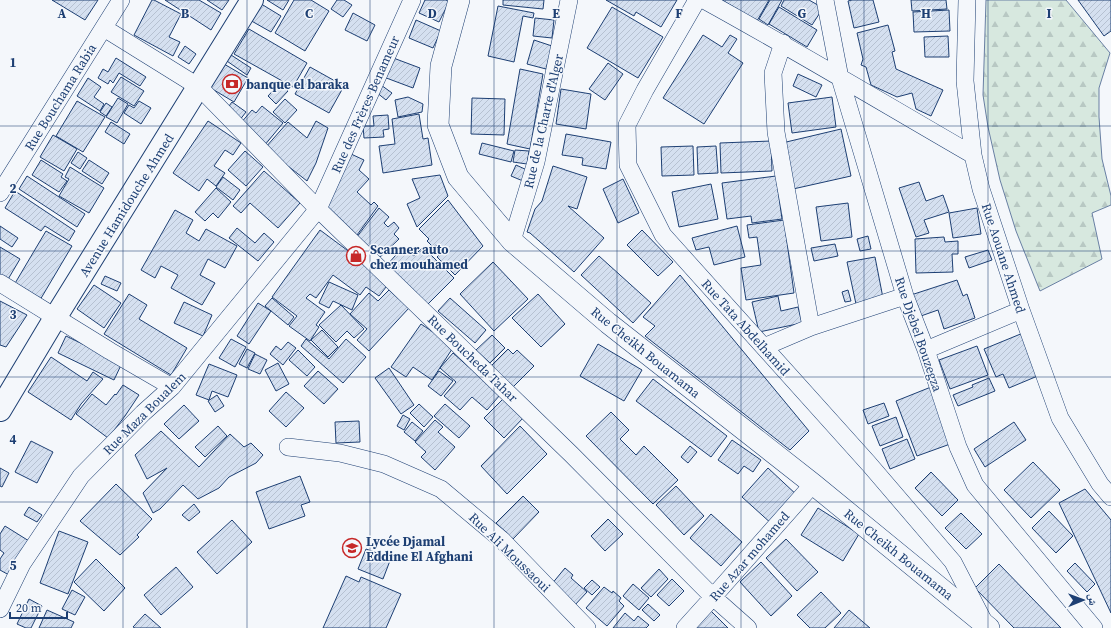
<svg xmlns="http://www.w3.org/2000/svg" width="1111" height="628" viewBox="0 0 1111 628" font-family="'Source Serif 4','Noto Naskh Arabic',serif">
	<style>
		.forest { fill: url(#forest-firs); stroke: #687fa3 }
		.building { fill: url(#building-hatch); stroke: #1d3f73 }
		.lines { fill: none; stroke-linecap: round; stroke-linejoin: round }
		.minor-casing { stroke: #1d3f73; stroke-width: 18 }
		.tertiary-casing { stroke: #1d3f73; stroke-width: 22 }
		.secondary-casing { stroke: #1d3f73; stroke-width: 24 }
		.minor { stroke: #f4f7fb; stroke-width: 17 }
		.tertiary { stroke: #f4f7fb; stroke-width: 21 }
		.secondary { stroke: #f4f7fb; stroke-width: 22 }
		.grid { fill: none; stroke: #1d3f73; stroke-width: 1; stroke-opacity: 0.55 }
		.labels { text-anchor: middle; stroke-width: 3; stroke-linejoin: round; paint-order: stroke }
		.poi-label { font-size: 13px; font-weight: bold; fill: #1d3f73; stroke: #f4f7fb; text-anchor: start }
		.street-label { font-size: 13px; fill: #1d3f73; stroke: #f4f7fb }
		.grid-label { font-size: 13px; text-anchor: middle; font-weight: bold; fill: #1d3f73; stroke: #f4f7fb; stroke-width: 3; stroke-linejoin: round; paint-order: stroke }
	</style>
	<defs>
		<pattern id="forest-firs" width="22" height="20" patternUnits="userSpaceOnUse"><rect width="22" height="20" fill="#d7e8df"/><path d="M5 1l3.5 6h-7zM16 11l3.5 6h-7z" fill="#b8c8c3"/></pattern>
		<pattern id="building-hatch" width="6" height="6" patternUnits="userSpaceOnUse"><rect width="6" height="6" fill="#d5e0f0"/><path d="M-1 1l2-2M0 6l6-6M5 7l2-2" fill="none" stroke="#b6c1d1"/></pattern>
	</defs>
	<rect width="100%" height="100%" fill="#f4f7fb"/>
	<path class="forest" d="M 986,0 L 1066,0 L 1110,53 L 1099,88 L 1099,117 L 1102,159 L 1111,196 L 1111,205 L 1092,213 L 1102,259 L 1040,291 L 1016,231 L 1000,180 L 988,127 L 983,95 Z"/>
	<path class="building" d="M 52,0 L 98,0 L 85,20 Z
		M 152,0 L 154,0 L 181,14 L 169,37 L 180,42 L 173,56 L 134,35 Z
		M 165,0 L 199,0 L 221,13 L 211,30 Z
		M 207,0 L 229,0 L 222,10 Z
		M 267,0 L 289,0 L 283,10 Z
		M 294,0 L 311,0 L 329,11 L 305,51 L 275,33 Z
		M 337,0 L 344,0 L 352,5 L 343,17 L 331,9 Z
		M 425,0 L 446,0 L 449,2 L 439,22 L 419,13 Z
		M 503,0 L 544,0 L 543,9 L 503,5 Z
		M 606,0 L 677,0 L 661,27 L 636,12 L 634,16 Z
		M 722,0 L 769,0 L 757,21 Z
		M 770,0 L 782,0 L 768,25 L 759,19 Z
		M 784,0 L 809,0 L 823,8 L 812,25 L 781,6 Z
		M 852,0 L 873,0 L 879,22 L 854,28 L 848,1 Z
		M 911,0 L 946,0 L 947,9 L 912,11 Z
		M 1078,0 L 1111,0 L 1111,31 L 1104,36 Z
		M 258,2 L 281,16 L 271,32 L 248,19 Z
		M 498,6 L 534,13 L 533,18 L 523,16 L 514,62 L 488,56 Z
		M 612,7 L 663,37 L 638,78 L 587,48 Z
		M 779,7 L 817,30 L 807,47 L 769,24 Z
		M 949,10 L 950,31 L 914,32 L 913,12 Z
		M 353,13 L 375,25 L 367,41 L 345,30 Z
		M 535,18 L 554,20 L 552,38 L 533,36 Z
		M 416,20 L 441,31 L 433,48 L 409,38 Z
		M 888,25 L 895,51 L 892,52 L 896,69 L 943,90 L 931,116 L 916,109 L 912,93 L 897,97 L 871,85 L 866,67 L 861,65 L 863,59 L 857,33 Z
		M 249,29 L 307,63 L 293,87 L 234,54 Z
		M 703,35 L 722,47 L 730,35 L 737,39 L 728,53 L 743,63 L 704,124 L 663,98 Z
		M 948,36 L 949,57 L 925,57 L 924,37 Z
		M 534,40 L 552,46 L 546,69 L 527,64 Z
		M 185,46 L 196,54 L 189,64 L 178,57 Z
		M 228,53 L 251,68 L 247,75 L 224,59 Z
		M 388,56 L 420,68 L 413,88 L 381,76 Z
		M 116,58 L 146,77 L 140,86 L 119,73 L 113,83 L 110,80 L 108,84 L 98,78 L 103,69 L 108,72 Z
		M 608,63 L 623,74 L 605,100 L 589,89 Z
		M 224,64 L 248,78 L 234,102 L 209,87 Z
		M 310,67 L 344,86 L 329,113 L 295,94 Z
		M 520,69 L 543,74 L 530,149 L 507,144 Z
		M 798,74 L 822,85 L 816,97 L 793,86 Z
		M 121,77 L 144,91 L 134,106 L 111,92 Z
		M 88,78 L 101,87 L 94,97 L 104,104 L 100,111 L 77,96 Z
		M 280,83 L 288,91 L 276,104 L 268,96 Z
		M 381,85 L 392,93 L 386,100 L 376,92 Z
		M 561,89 L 591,94 L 586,129 L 556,124 Z
		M 408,97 L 423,104 L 422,112 L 398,117 L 395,100 Z
		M 832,97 L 836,127 L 792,133 L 788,103 Z
		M 118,98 L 128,104 L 117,123 L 106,117 Z
		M 472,98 L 505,99 L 504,135 L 471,134 Z
		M 285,99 L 297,110 L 285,123 L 273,112 Z
		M 77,101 L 105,117 L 83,152 L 56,136 Z
		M 139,101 L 151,108 L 141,124 L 124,113 L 129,105 L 134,108 Z
		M 232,102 L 246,112 L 239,121 L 226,110 Z
		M 106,103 L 112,107 L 106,116 L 100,112 Z
		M 262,106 L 283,123 L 264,146 L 240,124 L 252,110 L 256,113 Z
		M 419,114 L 423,139 L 428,138 L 432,165 L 383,173 L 379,146 L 395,144 L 392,119 Z
		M 388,115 L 389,129 L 383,130 L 384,137 L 364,138 L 363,126 L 374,126 L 373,116 Z
		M 208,121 L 241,143 L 233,155 L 225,150 L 214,166 L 225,173 L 216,186 L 207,179 L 199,191 L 173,173 Z
		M 316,121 L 328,128 L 316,163 L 307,181 L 265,148 L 288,122 L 307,138 Z
		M 111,122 L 130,134 L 124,144 L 105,132 Z
		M 841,129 L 851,176 L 793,189 L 782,143 Z
		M 566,134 L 611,142 L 606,169 L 582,165 L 583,158 L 562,155 Z
		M 53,135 L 77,149 L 64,171 L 40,157 Z
		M 771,141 L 772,171 L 721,173 L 720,143 Z
		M 482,143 L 514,151 L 511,162 L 479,154 Z
		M 693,146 L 694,175 L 662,176 L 661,147 Z
		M 716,146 L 718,173 L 698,174 L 697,147 Z
		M 515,150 L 529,151 L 527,164 L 513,162 Z
		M 245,151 L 263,167 L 246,186 L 228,170 Z
		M 78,152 L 87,158 L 80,169 L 71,163 Z
		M 351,154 L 364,160 L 359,170 L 369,179 L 357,192 L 371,205 L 374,202 L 378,206 L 357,235 L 327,208 Z
		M 41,160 L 63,174 L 61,177 L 67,181 L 59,192 L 32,175 Z
		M 89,160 L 109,173 L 102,184 L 82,171 Z
		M 516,165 L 527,170 L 523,181 L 511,176 Z
		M 553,166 L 587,177 L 577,209 L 568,206 L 604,238 L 574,272 L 530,233 L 527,232 L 535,209 L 542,201 Z
		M 70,167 L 104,188 L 89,213 L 59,196 L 69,179 L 65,177 Z
		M 264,171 L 300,203 L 278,228 L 250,203 L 241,213 L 233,206 Z
		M 440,175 L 448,196 L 417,227 L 407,204 L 420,198 L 412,179 Z
		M 27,176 L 85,214 L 77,227 L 19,189 Z
		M 776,176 L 782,219 L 752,223 L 751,216 L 727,219 L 722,183 Z
		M 223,177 L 240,190 L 233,200 L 216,187 Z
		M 623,179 L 639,213 L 618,223 L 603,189 Z
		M 919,182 L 926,201 L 943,195 L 949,212 L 924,220 L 929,233 L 916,237 L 899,188 Z
		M 711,184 L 718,219 L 679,227 L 672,192 Z
		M 216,188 L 231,202 L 218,218 L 213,213 L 205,221 L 195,212 Z
		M 15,191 L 75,231 L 69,241 L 45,226 L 41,231 L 5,208 Z
		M 448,200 L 483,246 L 455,275 L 437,257 L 442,252 L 436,245 L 433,247 L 427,241 L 429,239 L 419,229 Z
		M 848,203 L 852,237 L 821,241 L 816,207 Z
		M 379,208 L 389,217 L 384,223 L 388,227 L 394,222 L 399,228 L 394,234 L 399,239 L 377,260 L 356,238 Z
		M 977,208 L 981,234 L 953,238 L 949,213 Z
		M 175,210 L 193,220 L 186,233 L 199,241 L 206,229 L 237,246 L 225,268 L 208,259 L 200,275 L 215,283 L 202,305 L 171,288 L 178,275 L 161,266 L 155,278 L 141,270 Z
		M 784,220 L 794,293 L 746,300 L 741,268 L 761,265 L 757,237 L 749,238 L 747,225 Z
		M 0,226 L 18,238 L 12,247 L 0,239 Z
		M 737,226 L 745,257 L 714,265 L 709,247 L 696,250 L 692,238 Z
		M 237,228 L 255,243 L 264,233 L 274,242 L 258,261 L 229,238 Z
		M 320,230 L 390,282 L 379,296 L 366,287 L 360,295 L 333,275 L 316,298 L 310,294 L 306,298 L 325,312 L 316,325 L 319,327 L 310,341 L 289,326 L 297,316 L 272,297 Z
		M 642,230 L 673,262 L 658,276 L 627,245 Z
		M 46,231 L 72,246 L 40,300 L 14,285 Z
		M 868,236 L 871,249 L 860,251 L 857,239 Z
		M 944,237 L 945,242 L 958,241 L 958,254 L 952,254 L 953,272 L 916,273 L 915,239 Z
		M 835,244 L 838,256 L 814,261 L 811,248 Z
		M 0,247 L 20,259 L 7,281 L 0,276 Z
		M 403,247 L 414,256 L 423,247 L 454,278 L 428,304 L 387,265 Z
		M 988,250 L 992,260 L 969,268 L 965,257 Z
		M 599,256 L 651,303 L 633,323 L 581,275 Z
		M 875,257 L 883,298 L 856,304 L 847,262 Z
		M 493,262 L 528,299 L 494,331 L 460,294 Z
		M 680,275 L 809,431 L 790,450 L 645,336 L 655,326 L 643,317 Z
		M 105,276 L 121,283 L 117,291 L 101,284 Z
		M 957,280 L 963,296 L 967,294 L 975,318 L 944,329 L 938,310 L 918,317 L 911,295 Z
		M 329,282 L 358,295 L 352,310 L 333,301 L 329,308 L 319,303 Z
		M 94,285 L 121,303 L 104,328 L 77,309 Z
		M 389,290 L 409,308 L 369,351 L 357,340 L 367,329 L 350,314 L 369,293 L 378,301 Z
		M 848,290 L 851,301 L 845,302 L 842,292 Z
		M 129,294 L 147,305 L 139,319 L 187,348 L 171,375 L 104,334 Z
		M 538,294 L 565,324 L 541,347 L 512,318 Z
		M 778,296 L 781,311 L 798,307 L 802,323 L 759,332 L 752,302 Z
		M 272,298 L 294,317 L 288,325 L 265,306 Z
		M 450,298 L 486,330 L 475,343 L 438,311 Z
		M 0,301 L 27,315 L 6,347 L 0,345 Z
		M 184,302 L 212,315 L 203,336 L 174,323 Z
		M 258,303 L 271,311 L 249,344 L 237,336 Z
		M 341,305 L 364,329 L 354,338 L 347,331 L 336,342 L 319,325 Z
		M 421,324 L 454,346 L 432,380 L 413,367 L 406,377 L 391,367 Z
		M 322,330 L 338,347 L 328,357 L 311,340 Z
		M 1023,333 L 1040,375 L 1009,388 L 1003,374 L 996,377 L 984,349 Z
		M 492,335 L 505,348 L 490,363 L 476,350 Z
		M 66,336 L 122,363 L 114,380 L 58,353 Z
		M 231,339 L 246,347 L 235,367 L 219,358 Z
		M 306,339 L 329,359 L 346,339 L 366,357 L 343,383 L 301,346 Z
		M 288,342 L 296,348 L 283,365 L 270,354 L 276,346 L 281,350 Z
		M 598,344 L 642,370 L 624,401 L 580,376 Z
		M 977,346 L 988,375 L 950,389 L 939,360 Z
		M 247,349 L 255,353 L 247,368 L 239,364 Z
		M 508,349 L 513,354 L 517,350 L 534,366 L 511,389 L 489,368 Z
		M 298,350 L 315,367 L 307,376 L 289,360 Z
		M 453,353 L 500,395 L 487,410 L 472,397 L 460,410 L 444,396 L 456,382 L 440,368 Z
		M 255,354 L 267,360 L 260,374 L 248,369 Z
		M 51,357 L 87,381 L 93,372 L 103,379 L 81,404 L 71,420 L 28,392 Z
		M 278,363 L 289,384 L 276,391 L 265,370 Z
		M 209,364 L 237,375 L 228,397 L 212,391 L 209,400 L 196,395 Z
		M 389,368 L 414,405 L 401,414 L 375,378 Z
		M 318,371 L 338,389 L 324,404 L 304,386 Z
		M 439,371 L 453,381 L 441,396 L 428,386 Z
		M 989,378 L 995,391 L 958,406 L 953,395 L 973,387 L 972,385 Z
		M 653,379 L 727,436 L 711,457 L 636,401 Z
		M 123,385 L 139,395 L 125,416 L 108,438 L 76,414 L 92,394 L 106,405 L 115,394 L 116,395 Z
		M 931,387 L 953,443 L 917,456 L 896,401 Z
		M 286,392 L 304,408 L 286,427 L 269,411 Z
		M 217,395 L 224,406 L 215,412 L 208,401 Z
		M 505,397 L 524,417 L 504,438 L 484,418 Z
		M 884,403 L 889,416 L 868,424 L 863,410 Z
		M 419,404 L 433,417 L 424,427 L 410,413 Z
		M 445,404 L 470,426 L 459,438 L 434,416 Z
		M 184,405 L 199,421 L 179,439 L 164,424 Z
		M 611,412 L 629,430 L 620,439 L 636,455 L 644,446 L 678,480 L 653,504 L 586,436 Z
		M 403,415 L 410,419 L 404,430 L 397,426 Z
		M 896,417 L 903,437 L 880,446 L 872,426 Z
		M 435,420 L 443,427 L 438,432 L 455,447 L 435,470 L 421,457 L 426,452 L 415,442 Z
		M 359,421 L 360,442 L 336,443 L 335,422 Z
		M 412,422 L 423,431 L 415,441 L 404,432 Z
		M 1014,422 L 1026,440 L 985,467 L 974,449 Z
		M 218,426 L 227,436 L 205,457 L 195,447 Z
		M 520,426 L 547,454 L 507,494 L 481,466 Z
		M 161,431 L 199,467 L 230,434 L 244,447 L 251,443 L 263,455 L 256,463 L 229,477 L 219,488 L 198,499 L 183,485 L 160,509 L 153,513 L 143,493 L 167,468 L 147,479 L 135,455 Z
		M 907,439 L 915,459 L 890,469 L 882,449 Z
		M 732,440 L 761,460 L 753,472 L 744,466 L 738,474 L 718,460 Z
		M 31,441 L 53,452 L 37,483 L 15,472 Z
		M 690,446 L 697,452 L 688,463 L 681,457 Z
		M 1033,462 L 1060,490 L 1031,518 L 1004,490 Z
		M 0,468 L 9,473 L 2,487 L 0,486 Z
		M 768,468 L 799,497 L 773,525 L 742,497 Z
		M 931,472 L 958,500 L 942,516 L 915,488 Z
		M 300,476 L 310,502 L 301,505 L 305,516 L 269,529 L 256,492 Z
		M 116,484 L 152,519 L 137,535 L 139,537 L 120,555 L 80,521 Z
		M 676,486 L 704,516 L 684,535 L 656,505 Z
		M 1085,489 L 1111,520 L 1111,613 L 1059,503 Z
		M 523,496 L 539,512 L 513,539 L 496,523 Z
		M 194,504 L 200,512 L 189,521 L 182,515 Z
		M 29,507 L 42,515 L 37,522 L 24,515 Z
		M 818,508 L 859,534 L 843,561 L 801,535 Z
		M 1049,511 L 1073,536 L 1056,553 L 1032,528 Z
		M 961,513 L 982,534 L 966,549 L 945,528 Z
		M 711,514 L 742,542 L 721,566 L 690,538 Z
		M 608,519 L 623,534 L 605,551 L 591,536 Z
		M 232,520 L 252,542 L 217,574 L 197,552 Z
		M 5,526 L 29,541 L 9,575 L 0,570 L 0,559 L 4,553 L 0,550 L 0,534 Z
		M 59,531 L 88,542 L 68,594 L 40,583 Z
		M 786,539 L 818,572 L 797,591 L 766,558 Z
		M 366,549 L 391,558 L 383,579 L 358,569 Z
		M 96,559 L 125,588 L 104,611 L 74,582 Z
		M 761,562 L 792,596 L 771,616 L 740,582 Z
		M 1075,563 L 1095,584 L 1087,592 L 1067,571 Z
		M 999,564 L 1061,628 L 1014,628 L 975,588 Z
		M 176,567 L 193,587 L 161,615 L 144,595 Z
		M 565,568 L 573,575 L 571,578 L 587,592 L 574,606 L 551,585 Z
		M 659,569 L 668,579 L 651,597 L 641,588 Z
		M 346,576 L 359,582 L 361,577 L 401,594 L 386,628 L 323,628 Z
		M 672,579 L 684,591 L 669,606 L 657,595 Z
		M 592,580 L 600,587 L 592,595 L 584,588 Z
		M 633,584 L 649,598 L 639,610 L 623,596 Z
		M 604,587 L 612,593 L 613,591 L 621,598 L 619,601 L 624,606 L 607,626 L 586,608 Z
		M 72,590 L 85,597 L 75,615 L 62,609 Z
		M 821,592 L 841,613 L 825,628 L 810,628 L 797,615 Z
		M 29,599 L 42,606 L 31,628 L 26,628 L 17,624 Z
		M 648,604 L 660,615 L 654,621 L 642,610 Z
		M 47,610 L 74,622 L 71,628 L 39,628 Z
		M 710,610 L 728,628 L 692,628 Z
		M 849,610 L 870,628 L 834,628 Z
		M 625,613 L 634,621 L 638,616 L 649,625 L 646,628 L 613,628 Z
		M 145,614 L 161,628 L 135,628 L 133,627 Z"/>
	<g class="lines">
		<defs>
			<path id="minor" d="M 697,0 L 645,90 L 627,125 L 628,165 L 663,235 L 869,464 L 953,562 L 984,622
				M 704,0 C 795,50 883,103 973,155
				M 825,0 L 840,78 L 905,296 L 926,350 L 958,447 L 975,485 L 1094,628
				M 967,0 L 965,81 L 973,155 L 981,189 L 1021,310 L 1060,418 L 1100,484 L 1111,497
				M 104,28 L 199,87 L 318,209 L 571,454 L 713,597 L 748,628
				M 783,43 L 773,73 L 776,132 L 811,327
				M 0,193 L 121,0
				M 512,241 L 536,162 L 569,0
				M 0,283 L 110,351 L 172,387
				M 764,347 L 811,327 L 905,296
				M 926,350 L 1021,310
				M 288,447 L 340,453 L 384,464 L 441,489 L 502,540 L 587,628
				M 0,609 L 22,564 L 81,476 L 143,413 L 172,387 L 318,209 L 412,0
				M 685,628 L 713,597 L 813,484"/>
			<path id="tertiary" d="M 459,0 L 441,66 L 438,125 L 458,177 L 512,241 L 608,323 L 813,484 L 989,628"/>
			<path id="secondary" d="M 0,410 L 55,318 L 252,0"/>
		</defs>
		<use href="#minor" class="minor-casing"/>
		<use href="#tertiary" class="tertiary-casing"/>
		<use href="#secondary" class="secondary-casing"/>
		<use href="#minor" class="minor"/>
		<use href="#tertiary" class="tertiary"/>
		<use href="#secondary" class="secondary"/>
	</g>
	<path class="grid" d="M 123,0 L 123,628M 247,0 L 247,628M 370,0 L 370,628M 494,0 L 494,628M 617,0 L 617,628M 741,0 L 741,628M 864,0 L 864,628M 988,0 L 988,628M 0,126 L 1111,126M 0,251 L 1111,251M 0,377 L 1111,377M 0,502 L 1111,502"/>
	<defs>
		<symbol id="bank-ring" viewBox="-11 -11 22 22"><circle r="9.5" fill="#f4f7fb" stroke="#c62828" stroke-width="1.5"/><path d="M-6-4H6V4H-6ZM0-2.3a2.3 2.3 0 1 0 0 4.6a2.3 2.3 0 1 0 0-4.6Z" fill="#c62828"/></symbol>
		<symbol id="shop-ring" viewBox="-11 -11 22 22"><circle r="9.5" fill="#f4f7fb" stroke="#c62828" stroke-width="1.5"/><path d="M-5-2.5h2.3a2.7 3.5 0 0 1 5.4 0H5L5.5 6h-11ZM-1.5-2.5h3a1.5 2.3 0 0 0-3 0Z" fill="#c62828"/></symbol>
		<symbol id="school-ring" viewBox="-11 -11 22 22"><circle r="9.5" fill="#f4f7fb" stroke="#c62828" stroke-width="1.5"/><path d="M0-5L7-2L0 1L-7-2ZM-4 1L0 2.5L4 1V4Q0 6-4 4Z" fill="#c62828"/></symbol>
	</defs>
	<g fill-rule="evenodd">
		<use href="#bank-ring" x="221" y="73" width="22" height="22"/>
		<use href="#shop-ring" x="345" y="245" width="22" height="22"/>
		<use href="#school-ring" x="341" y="537" width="22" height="22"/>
	</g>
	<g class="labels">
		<g class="poi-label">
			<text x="246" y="89">banque el baraka</text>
			<text x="370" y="254">Scanner auto<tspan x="370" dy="15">chez mouhamed</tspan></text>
			<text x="366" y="546">Lycée Djamal<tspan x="366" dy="15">Eddine El Afghani</tspan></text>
		</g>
		<g class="street-label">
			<text transform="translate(60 97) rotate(-58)" y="5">Rue Bouchama Rabia</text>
			<text transform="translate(365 104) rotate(-66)" y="5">Rue des Frères Benameur</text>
			<text transform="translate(543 121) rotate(-77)" y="5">Rue de la Charte d'Alger</text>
			<text transform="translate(126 205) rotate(-58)" y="5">Avenue Hamidouche Ahmed</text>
			<text transform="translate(1004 258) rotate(72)" y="5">Rue Aouane Ahmed</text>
			<text transform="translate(746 327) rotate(48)" y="5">Rue Tata Abdelhamid</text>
			<text transform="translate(919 334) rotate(71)" y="5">Rue Djebel Bouzegza</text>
			<text transform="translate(646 352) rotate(39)" y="5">Rue Cheikh Bouamama</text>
			<text transform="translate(473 358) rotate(44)" y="5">Rue Boucheda Tahar</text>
			<text transform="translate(144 413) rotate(-45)" y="5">Rue Maza Boualem</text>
			<text transform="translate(510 552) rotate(44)" y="5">Rue Ali Moussaoui</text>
			<text transform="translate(899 554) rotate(39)" y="5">Rue Cheikh Bouamama</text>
			<text transform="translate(749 556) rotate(-49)" y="5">Rue Azar mohamed</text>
		</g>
	</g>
	<g class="grid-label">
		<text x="62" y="18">A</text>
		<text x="185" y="18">B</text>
		<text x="309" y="18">C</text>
		<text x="432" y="18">D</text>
		<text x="556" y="18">E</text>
		<text x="679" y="18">F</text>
		<text x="802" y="18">G</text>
		<text x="926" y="18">H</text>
		<text x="1049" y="18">I</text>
		<text x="13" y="67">1</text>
		<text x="13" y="193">2</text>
		<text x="13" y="319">3</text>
		<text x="13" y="444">4</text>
		<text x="13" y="570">5</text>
	</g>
	<g transform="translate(1083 600) rotate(89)" stroke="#f4f7fb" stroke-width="3" paint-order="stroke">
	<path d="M0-3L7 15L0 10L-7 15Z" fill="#1d3f73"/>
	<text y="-6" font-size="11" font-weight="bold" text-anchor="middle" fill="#1d3f73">ش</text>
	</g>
	<path d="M10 612v6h57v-6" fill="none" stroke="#1d3f73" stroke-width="2"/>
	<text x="16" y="612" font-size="12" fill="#1d3f73" stroke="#f4f7fb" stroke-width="3" paint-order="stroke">20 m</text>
</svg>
